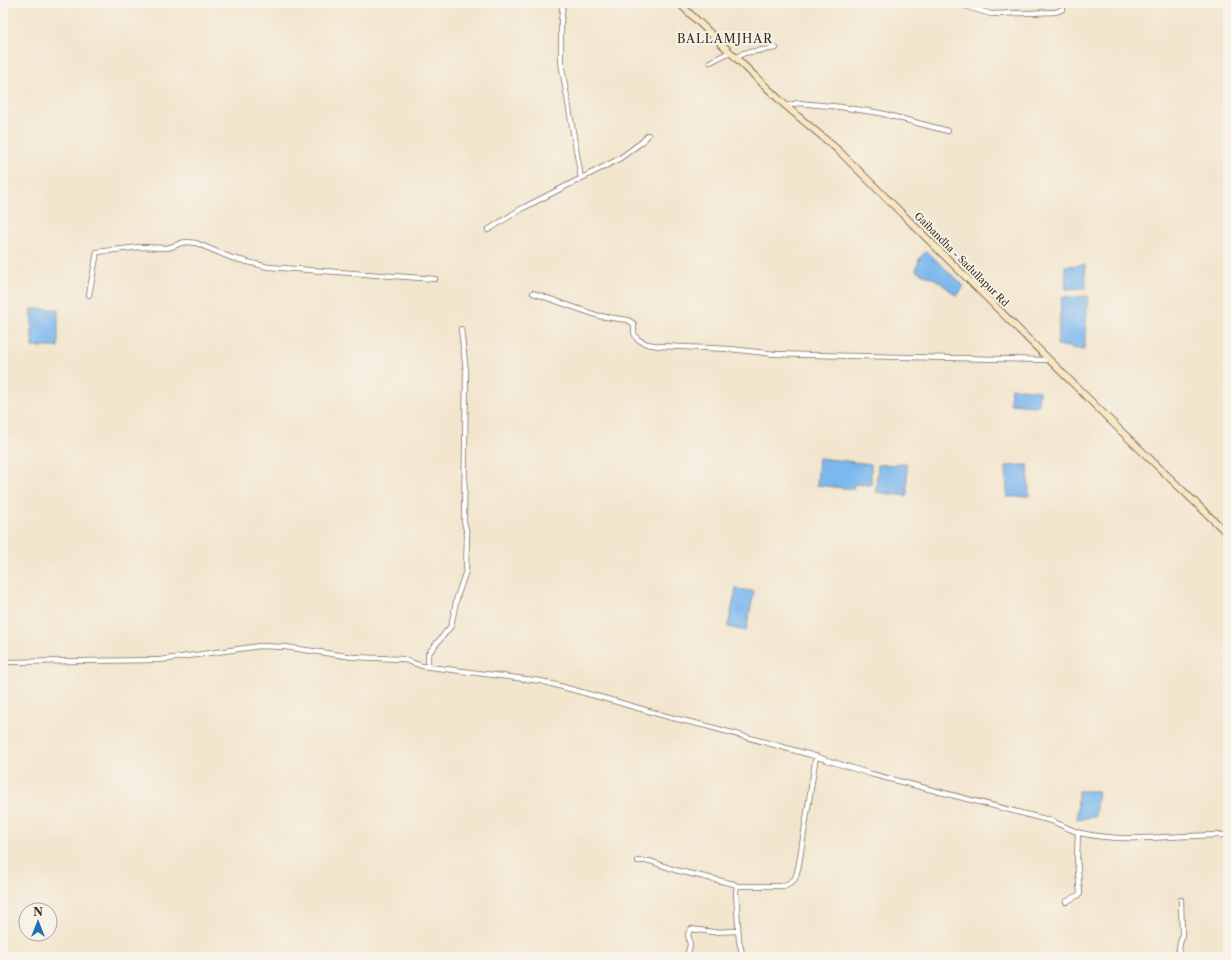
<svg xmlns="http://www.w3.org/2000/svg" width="1231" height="960" viewBox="0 0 1231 960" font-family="'Libre Caslon Text',serif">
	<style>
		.water { fill: #7cb7ee; stroke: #5c7086 }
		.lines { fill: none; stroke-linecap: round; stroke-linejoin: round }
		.street-casing { stroke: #7b6b5b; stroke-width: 6 }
		.secondary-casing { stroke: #7b6b5b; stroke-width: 8 }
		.street { stroke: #fff; stroke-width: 4.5 }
		.secondary { stroke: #f9e7c3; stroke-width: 6 }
		.labels { text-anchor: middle; stroke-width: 4; stroke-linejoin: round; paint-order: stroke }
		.street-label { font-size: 10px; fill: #3b2a1e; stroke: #f7f3e8 }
		.quarter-label { font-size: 12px; letter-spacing: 1px; fill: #3b2a1e; stroke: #f7f3e8 }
	</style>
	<rect width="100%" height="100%" fill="#f7f3e8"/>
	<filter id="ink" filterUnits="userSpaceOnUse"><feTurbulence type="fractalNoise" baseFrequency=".025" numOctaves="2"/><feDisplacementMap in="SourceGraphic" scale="8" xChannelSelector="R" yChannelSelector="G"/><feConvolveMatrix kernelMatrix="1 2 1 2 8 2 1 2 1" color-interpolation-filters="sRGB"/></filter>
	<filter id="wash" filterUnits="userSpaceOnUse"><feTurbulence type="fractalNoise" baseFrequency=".012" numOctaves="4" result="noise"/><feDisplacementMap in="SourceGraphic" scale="16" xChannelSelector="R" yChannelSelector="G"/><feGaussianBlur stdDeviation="0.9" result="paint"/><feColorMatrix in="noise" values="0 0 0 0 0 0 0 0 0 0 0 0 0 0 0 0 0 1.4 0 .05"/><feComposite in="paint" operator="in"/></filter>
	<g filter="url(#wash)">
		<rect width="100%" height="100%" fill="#f2e5cd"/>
		<path class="water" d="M 926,251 L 964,286 L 957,296 L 937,280 L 916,271 L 919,259 Z
			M 1085,265 L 1086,288 L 1066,289 L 1065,266 Z
			M 1088,296 L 1084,350 L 1057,345 L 1062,297 Z
			M 32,309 L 58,309 L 58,347 L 32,347 Z
			M 1011,388 L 1039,391 L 1038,406 L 1010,404 Z
			M 819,458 L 871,464 L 871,485 L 854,484 L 853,489 L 817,485 Z
			M 907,464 L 907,496 L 876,492 L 878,465 Z
			M 1028,465 L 1029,496 L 1007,497 L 1006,466 Z
			M 736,589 L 754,591 L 746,631 L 728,627 Z
			M 1078,791 L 1098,791 L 1095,817 L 1077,819 Z"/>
	</g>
	<g filter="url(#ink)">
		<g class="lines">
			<defs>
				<path id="street" d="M 563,3 L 561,22 L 561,62 L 581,178
					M 962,3 L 965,6 L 991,14 L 1056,12 L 1063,9
					M 736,58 L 744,53 L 776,48
					M 710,62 L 730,52
					M 786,106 L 798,103 L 841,107 L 880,113 L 948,131
					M 488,230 L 521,209 L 619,159 L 642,142 L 648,135
					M 533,293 L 599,316 L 628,320 L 634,324 L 634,333 L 637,339 L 647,344 L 659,346 L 730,349 L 775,354 L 810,355 L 1049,360
					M 89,295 L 97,252 L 140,247 L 167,248 L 174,246 L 181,243 L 187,242 L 196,243 L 232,258 L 268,267 L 435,279
					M 3,662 L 160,660 L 260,646 L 285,647 L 353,657 L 402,659 L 422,666 L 541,681 L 614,701 L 669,717 L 707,726 L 811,755 L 871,774 L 1052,821 C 1061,825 1071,830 1080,833 C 1129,844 1179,834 1228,835
					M 428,667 L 428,654 L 451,626 L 457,597 L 466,571 L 467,534 L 464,521 L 466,371 L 461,329
					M 638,861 L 650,861 L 675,870 L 734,884 L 737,886 L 784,886 L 794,880 L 796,876 L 799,864 L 816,756
					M 737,886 L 736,892 L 739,941 L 743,957
					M 1066,902 L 1080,894 L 1077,859 L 1078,832
					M 687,957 L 690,945 L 688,934 L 691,929 L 713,932 L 738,931
					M 1177,957 L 1182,935 L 1181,900"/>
				<path id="secondary" d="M 679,3 L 786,106 L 838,150 L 1121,431 L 1228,534"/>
			</defs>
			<use href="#street" class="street-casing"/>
			<use href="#secondary" class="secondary-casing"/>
			<use href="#street" class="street"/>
			<use href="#secondary" class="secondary"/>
		</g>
	</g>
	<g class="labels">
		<g class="street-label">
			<text transform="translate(962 259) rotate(45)" y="4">Gaibandha - Sadullapur Rd</text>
		</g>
		<g class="quarter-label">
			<text x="725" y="43">BALLAMJHAR</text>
		</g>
	</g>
	<rect width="1231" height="960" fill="none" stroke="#f7f3e8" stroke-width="16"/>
	<g transform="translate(38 922)"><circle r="19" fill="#f7f3e8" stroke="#aca397"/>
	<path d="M0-3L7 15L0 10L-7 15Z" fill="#1f6fb2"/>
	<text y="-6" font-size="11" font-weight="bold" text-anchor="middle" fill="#3b2a1e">N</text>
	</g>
</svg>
